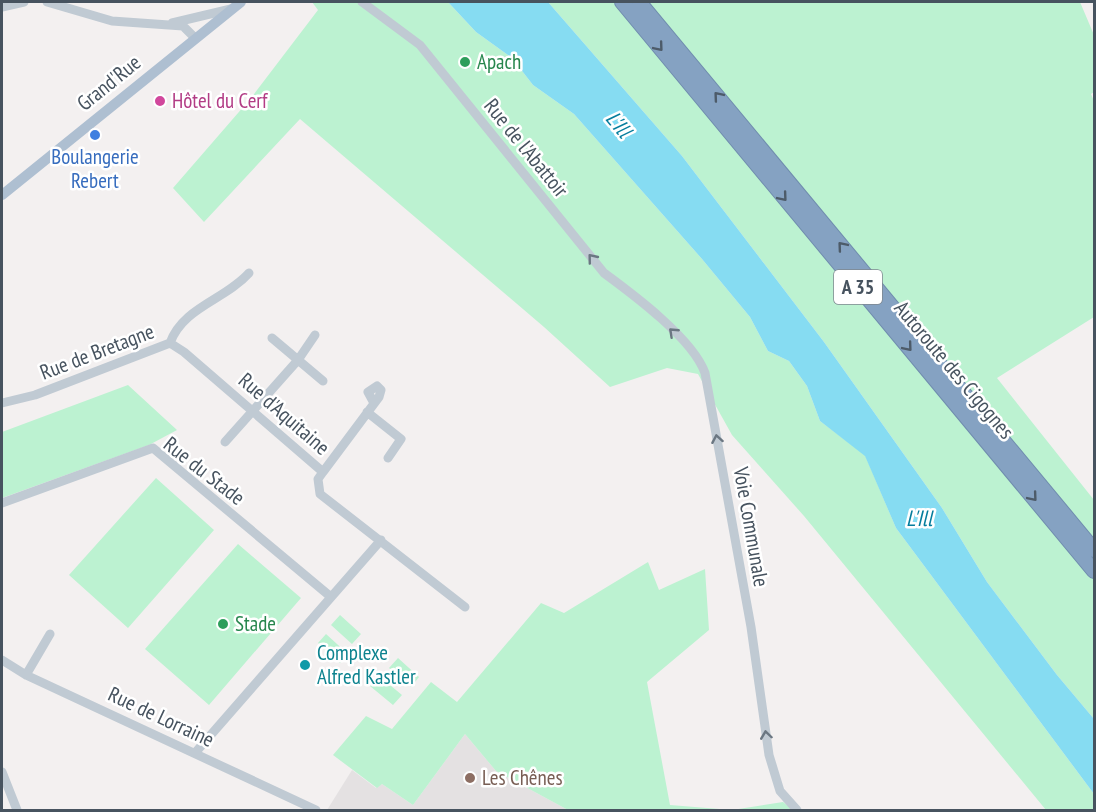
<svg xmlns="http://www.w3.org/2000/svg" width="1096" height="812" viewBox="0 0 1096 812" font-family="'PT Sans Narrow',sans-serif">
	<style>
		.education { fill: #e4e1e2 }
		.green { fill: #bcf2d1 }
		.water { fill: #86dcf2 }
		.lines { fill: none; stroke-linecap: round; stroke-linejoin: round }
		.highway-casing { stroke: #708dae; stroke-width: 16 }
		.minor { stroke: #c0cad3; stroke-width: 9 }
		.major { stroke: #aebfd1; stroke-width: 10 }
		.highway { stroke: #85a2c2; stroke-width: 14 }
		.oneway { stroke: #4d5b69 }
		.oneway2 { stroke: #6b7782 }
		.leisure-dot { fill: #2e9e5b; stroke: #fff; stroke-width: 2 }
		.hotel-dot { fill: #d1479c; stroke: #fff; stroke-width: 2 }
		.shop-dot { fill: #3f7fe0; stroke: #fff; stroke-width: 2 }
		.culture-dot { fill: #0f9aa8; stroke: #fff; stroke-width: 2 }
		.education-dot { fill: #8d6e63; stroke: #fff; stroke-width: 2 }
		.labels { text-anchor: middle; stroke-width: 5; stroke-linejoin: round; paint-order: stroke }
		.shield { fill: #fff; stroke: #7e878f; stroke-width: 1.5 }
		.shield-label { font-size: 20px; font-weight: bold; fill: #47535f }
		.leisure-label { font-size: 21px; fill: #27864d; stroke: #fff; text-anchor: start }
		.street-label { font-size: 21px; fill: #47535f; stroke: #fff }
		.hotel-label { font-size: 21px; fill: #b23c85; stroke: #fff; text-anchor: start }
		.shop-label { font-size: 21px; fill: #366cbe; stroke: #fff }
		.culture-label { font-size: 21px; fill: #0d838f; stroke: #fff; text-anchor: start }
		.education-label { font-size: 21px; fill: #785e54; stroke: #fff; text-anchor: start }
		.water-label { font-size: 22px; font-style: italic; fill: #057d9d; stroke: #fff }
	</style>
	<rect width="100%" height="100%" fill="#f3f0f0"/>
	<path class="education" d="M 465,734 L 496,771 L 568,810 L 327,810 L 352,770 L 376,788 L 382,784 L 413,805 Z"/>
	<path class="green" d="M 312,2 L 448,2 L 476,32 L 512,58 L 533,85 L 574,114 L 702,259 L 750,317 L 768,351 L 789,361 L 807,386 L 820,421 L 865,455 L 896,528 L 1094,794 L 1094,810 L 1046,810 L 804,516 L 732,435 L 698,374 L 667,368 L 610,387 L 544,327 L 300,119 L 204,222 L 173,188 L 251,98 L 318,10 Z
		M 548,2 L 1080,2 L 1094,35 L 1094,92 L 1091,94 L 1094,101 L 1094,317 L 997,378 L 1094,500 L 1094,719 L 1057,675 L 987,582 L 942,508 L 824,342 L 682,156 Z
		M 128,385 L 177,430 L 149,445 L 2,498 L 2,432 Z
		M 156,478 L 214,530 L 128,628 L 69,575 Z
		M 238,544 L 301,598 L 209,705 L 145,649 Z
		M 648,562 L 659,590 L 705,569 L 709,630 L 647,682 L 670,805 L 732,810 L 783,802 L 793,810 L 568,810 L 496,771 L 465,734 L 413,805 L 382,784 L 377,788 L 333,755 L 366,716 L 392,729 L 431,682 L 457,702 L 541,603 L 564,613 Z
		M 340,615 L 361,634 L 352,644 L 331,625 Z
		M 326,634 L 348,654 L 340,663 L 318,643 Z
		M 398,658 L 419,677 L 411,687 L 389,668 Z
		M 379,676 L 402,695 L 393,705 L 370,686 Z"/>
	<path class="water" d="M 448,2 L 548,2 L 682,156 L 824,342 L 942,508 L 987,582 L 1057,675 L 1094,719 L 1094,794 L 896,528 L 865,456 L 820,421 L 807,386 L 789,361 L 768,351 L 750,317 L 702,259 L 574,114 L 533,85 L 512,58 L 476,32 Z"/>
	<g class="lines">
		<defs>
			<path id="highway" d="M 622,2 L 1094,571
				M 639,2 L 1094,550"/>
		</defs>
		<use href="#highway" class="highway-casing"/>
		<path class="minor" d="M 47,2 L 112,21 L 183,26 L 195,38
			M 362,2 L 420,45 L 604,273 C 634,295 693,339 705,373 L 751,627 L 769,755 L 780,791 L 797,810
			M 2,7 L 24,2
			M 172,23 L 231,9
			M 272,338 L 323,381
			M 170,343 L 184,352 L 323,472 L 318,479 L 320,494 L 465,607
			M 2,403 L 35,395 L 170,343 C 183,307 225,300 249,273
			M 367,412 L 401,439 L 388,458
			M 225,442 L 298,360 L 315,335
			M 323,472 L 379,397 L 381,390 L 377,386 L 368,392 L 374,403
			M 2,503 L 153,448 L 331,597
			M 2,660 L 26,675 L 316,810
			M 26,675 L 50,634
			M 195,753 L 381,540
			M 2,772 L 17,810"/>
		<path class="major" d="M 2,195 L 241,2"/>
		<use href="#highway" class="highway"/>
	</g>
	<defs><path id="oneway-chevron" d="M-2-3.5L2.5 0L-2 3.5" fill="none" stroke-width="1.6" stroke-linecap="round" stroke-linejoin="round" transform="scale(1.5)"/></defs>
	<g class="oneway">
		<use href="#oneway-chevron" transform="translate(659 47) rotate(50)"/>
		<use href="#oneway-chevron" transform="translate(718 96) rotate(-130)"/>
		<use href="#oneway-chevron" transform="translate(783 197) rotate(50)"/>
		<use href="#oneway-chevron" transform="translate(842 246) rotate(-130)"/>
		<use href="#oneway-chevron" transform="translate(908 347) rotate(50)"/>
		<use href="#oneway-chevron" transform="translate(1033 497) rotate(50)"/>
	</g>
	<g class="oneway2">
		<use href="#oneway-chevron" transform="translate(592 258) rotate(-129)"/>
		<use href="#oneway-chevron" transform="translate(673 332) rotate(-137)"/>
		<use href="#oneway-chevron" transform="translate(717 439) rotate(-100)"/>
		<use href="#oneway-chevron" transform="translate(766 735) rotate(-98)"/>
	</g>
	<g class="leisure-dot">
		<circle cx="465" cy="62" r="6"/>
		<circle cx="223" cy="624" r="6"/>
	</g>
	<circle class="hotel-dot" cx="160" cy="101" r="6"/>
	<circle class="shop-dot" cx="95" cy="135" r="6"/>
	<circle class="culture-dot" cx="305" cy="665" r="6"/>
	<circle class="education-dot" cx="470" cy="778" r="6"/>
	<g class="labels">
		<rect class="shield" x="834" y="270" width="48" height="34" rx="4.5"/>
		<g class="shield-label">
			<text x="858" y="294">A 35</text>
		</g>
		<g class="leisure-label">
			<text x="477" y="69">Apach</text>
			<text x="235" y="631">Stade</text>
		</g>
		<g class="street-label">
			<text transform="translate(109 83) rotate(-39)" y="7">Grand'Rue</text>
			<text transform="translate(526 148) rotate(51)" y="7">Rue de l'Abattoir</text>
			<text transform="translate(97 352) rotate(-21)" y="7">Rue de Bretagne</text>
			<text transform="translate(954 370) rotate(50)" y="7">Autoroute des Cigognes</text>
			<text transform="translate(284 414) rotate(41)" y="7">Rue d'Aquitaine</text>
			<text transform="translate(204 471) rotate(38)" y="7">Rue du Stade</text>
			<text transform="translate(751 527) rotate(80)" y="7">Voie Communale</text>
			<text transform="translate(161 717) rotate(25)" y="7">Rue de Lorraine</text>
		</g>
		<g class="hotel-label">
			<text x="172" y="108">Hôtel du Cerf</text>
		</g>
		<g class="shop-label">
			<text x="95" y="164">Boulangerie<tspan x="95" dy="24">Rebert</tspan></text>
		</g>
		<g class="culture-label">
			<text x="317" y="660">Complexe<tspan x="317" dy="24">Alfred Kastler</tspan></text>
		</g>
		<g class="education-label">
			<text x="482" y="785">Les Chênes</text>
		</g>
		<g class="water-label">
			<text transform="translate(619 124) rotate(50)" y="8">L'Ill</text>
			<text x="919" y="526">L'Ill</text>
		</g>
	</g>
	<rect width="1096" height="812" fill="none" stroke="#47535f" stroke-width="6"/>
</svg>
